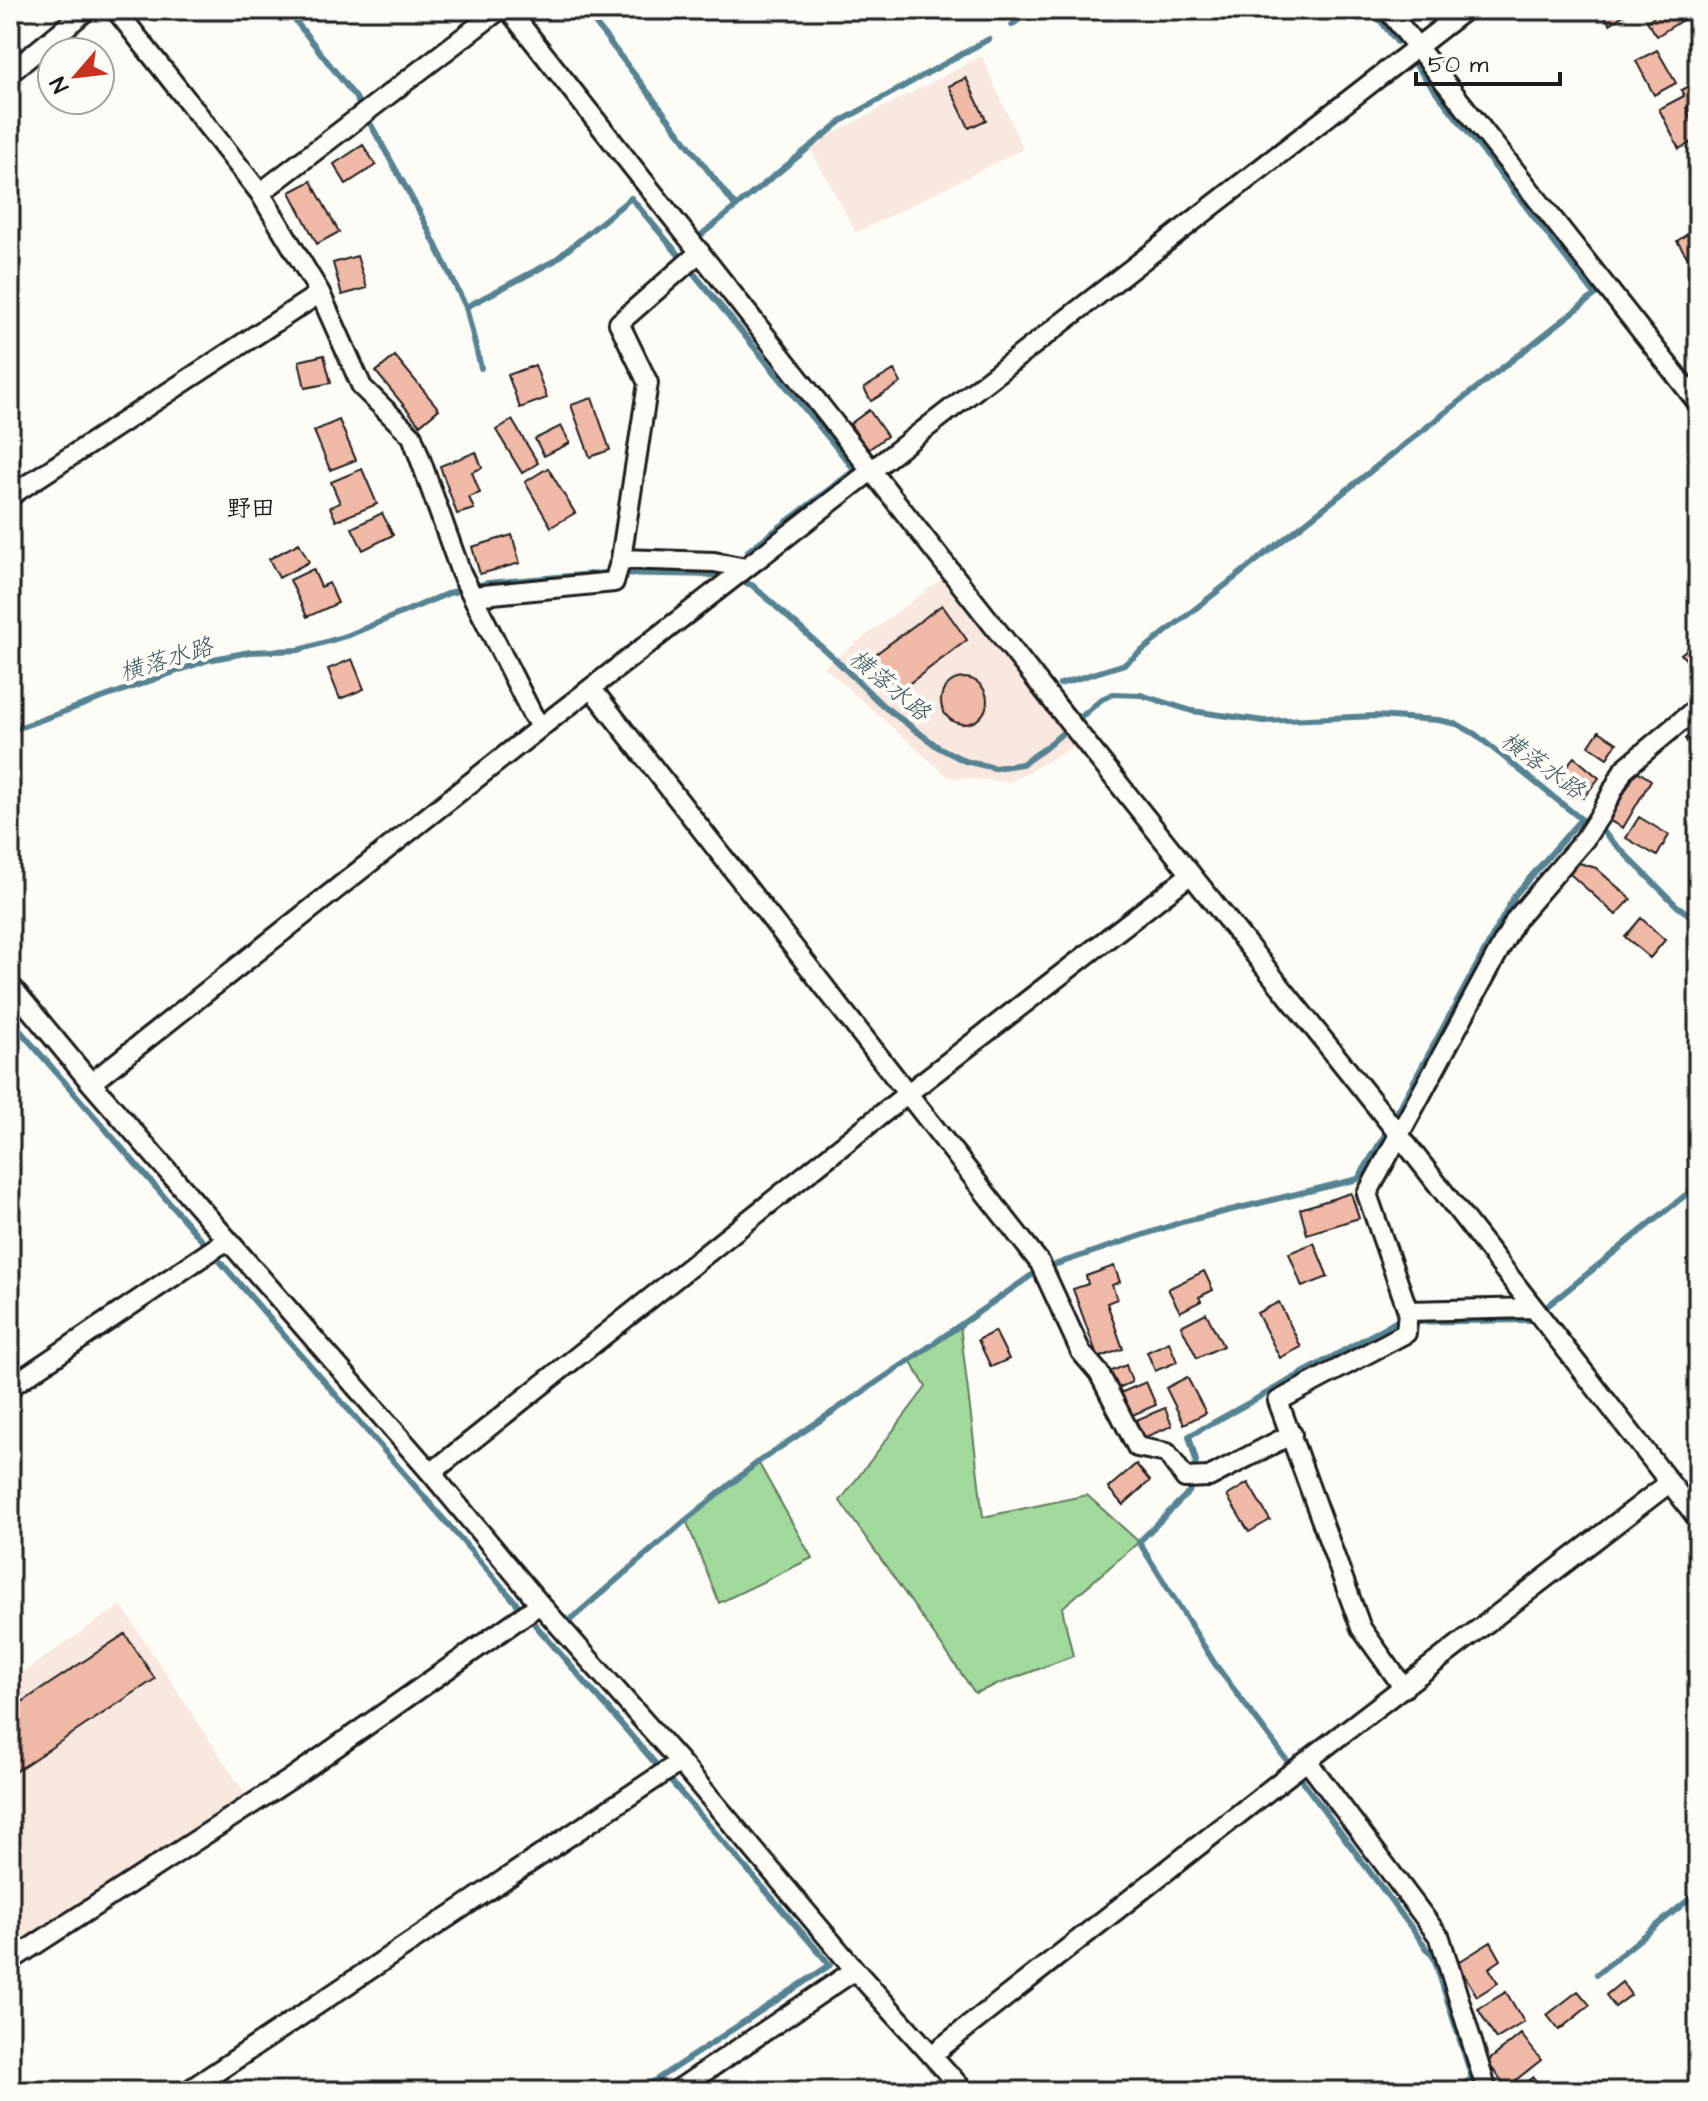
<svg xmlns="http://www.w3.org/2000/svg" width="1708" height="2101" viewBox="0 0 1708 2101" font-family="'Architects Daughter','Klee One',sans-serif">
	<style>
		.built { fill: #f9e8df }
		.green { fill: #a2d99d; stroke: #5f7a5c; stroke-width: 2 }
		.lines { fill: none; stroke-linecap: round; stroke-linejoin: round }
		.stream { stroke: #578391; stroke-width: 6 }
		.building { fill: #f1b9a7; stroke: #1c1c1c; stroke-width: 2 }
		.minor-casing { stroke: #1c1c1c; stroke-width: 24 }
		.minor { stroke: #fdfcf7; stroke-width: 18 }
		.labels { text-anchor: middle; stroke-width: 8; stroke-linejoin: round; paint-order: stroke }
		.neighbourhood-label { font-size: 24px; font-weight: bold; fill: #1c1c1c; stroke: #fdfcf7 }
		.water-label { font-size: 24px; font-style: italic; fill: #3f5860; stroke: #fdfcf7 }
	</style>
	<rect width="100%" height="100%" fill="#fdfcf7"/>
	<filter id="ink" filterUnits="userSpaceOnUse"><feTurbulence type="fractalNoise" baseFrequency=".0125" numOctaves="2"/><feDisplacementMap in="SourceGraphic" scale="16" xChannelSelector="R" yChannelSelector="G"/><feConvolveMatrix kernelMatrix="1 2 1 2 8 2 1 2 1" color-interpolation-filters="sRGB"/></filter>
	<g filter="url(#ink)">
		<path class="built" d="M 982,56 L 1023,149 L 856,233 L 809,146 Z
			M 947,575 L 1080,744 L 1009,782 L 948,777 L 824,667 Z
			M 121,1605 L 247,1797 L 10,1952 L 10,1681 Z"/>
		<path class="green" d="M 960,1325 L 983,1517 L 1087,1495 L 1139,1542 L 1062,1608 L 1073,1656 L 975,1693 L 840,1501 L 926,1387 L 910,1360 Z
			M 758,1462 L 812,1558 L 719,1603 L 686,1520 Z"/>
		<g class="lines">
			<path class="stream" d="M 287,10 L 356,98 L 420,213 L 466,307 L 481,368
				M 585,10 L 736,207
				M 1372,10 L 1397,42
				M 1012,25 L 1031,10
				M 701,235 L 843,120 L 989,39
				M 695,275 L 855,470 L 748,551
				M 466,307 L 554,261 L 631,198 L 678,254
				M 1060,684 L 1125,664 L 1595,295 L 1416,66
				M 10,731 L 208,660 L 250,652 L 299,650 L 349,635 L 449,593 L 488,583 L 605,573 L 720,575 L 752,585 L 837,661 L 882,705 L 938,747 L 965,761 L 995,768 L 1022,764 L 1044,749 L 1102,699 L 1113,694 L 1141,695 L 1192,711 L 1264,721 L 1375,716 L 1438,720 L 1457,724 L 1475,734 L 1581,819 L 1604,833 L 1677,906 L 1698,921
				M 10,1019 L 830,1965 L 639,2091
				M 569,1621 L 686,1520 L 758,1462 L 910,1360 L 1039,1270 L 1182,1222 L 1358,1179 L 1386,1133 L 1515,895 L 1581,819
				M 1597,1974 L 1698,1892
				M 1455,2091 L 1472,2078 L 1434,1958 L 1215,1664 L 1139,1542 L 1189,1492 L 1196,1461 L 1189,1436 L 1395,1322 L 1530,1320 L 1698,1185"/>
		</g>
		<path class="building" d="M 1601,10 L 1631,10 L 1610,24 Z
			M 1664,10 L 1682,10 L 1687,17 L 1657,36 L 1647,21 Z
			M 1657,50 L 1676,83 L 1654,95 L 1636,61 Z
			M 966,78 L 986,120 L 969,128 L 949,86 Z
			M 1698,81 L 1698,102 L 1686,108 L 1698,133 L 1698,139 L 1679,149 L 1659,109 L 1684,96 L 1681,90 Z
			M 363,145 L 376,165 L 346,184 L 334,164 Z
			M 311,181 L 339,232 L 317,244 L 290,192 Z
			M 1698,227 L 1698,272 L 1697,272 L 1677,241 Z
			M 357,256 L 367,288 L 342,295 L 333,263 Z
			M 324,355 L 331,383 L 305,388 L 299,361 Z
			M 395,356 L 439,409 L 420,425 L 376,372 Z
			M 535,365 L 547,398 L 520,408 L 508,375 Z
			M 894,370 L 901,383 L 871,401 L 864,388 Z
			M 592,398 L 610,450 L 590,457 L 571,405 Z
			M 869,410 L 887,436 L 868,450 L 850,424 Z
			M 339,420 L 356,460 L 330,470 L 314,431 Z
			M 512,420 L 538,463 L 522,473 L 496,430 Z
			M 561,426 L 570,443 L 544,456 L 535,439 Z
			M 476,452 L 482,468 L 472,472 L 480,493 L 469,497 L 474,509 L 457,514 L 440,466 Z
			M 548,468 L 575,513 L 551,527 L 525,482 Z
			M 362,469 L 377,504 L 336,521 L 330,507 L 340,503 L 331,482 Z
			M 382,513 L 393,535 L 363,550 L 352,528 Z
			M 512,535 L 520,563 L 480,574 L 472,547 Z
			M 299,543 L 309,562 L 279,578 L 269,559 Z
			M 313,569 L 321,587 L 329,583 L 338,603 L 307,617 L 290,580 Z
			M 942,605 L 967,640 L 899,691 L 873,656 Z
			M 1698,640 L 1698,674 L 1681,654 Z
			M 352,659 L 364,689 L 340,699 L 328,669 Z
			M941 701a23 23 0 1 1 46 0a23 23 0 1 1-46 0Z
			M 1698,728 L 1698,755 L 1685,739 Z
			M 1599,731 L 1617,743 L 1607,758 L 1589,746 Z
			M 1574,757 L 1599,778 L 1583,798 L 1558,777 Z
			M 1637,771 L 1651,780 L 1623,828 L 1608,820 Z
			M 1639,817 L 1669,835 L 1657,856 L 1626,838 Z
			M 1579,863 L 1596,868 L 1631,899 L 1616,915 L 1570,874 Z
			M 1641,918 L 1665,940 L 1650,958 L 1625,937 Z
			M 1351,1193 L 1359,1218 L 1307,1234 L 1300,1209 Z
			M 1314,1243 L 1328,1277 L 1302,1287 L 1289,1253 Z
			M 1114,1266 L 1120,1282 L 1112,1285 L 1117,1299 L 1107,1303 L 1123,1349 L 1098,1358 L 1073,1289 L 1088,1284 L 1086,1276 Z
			M 1204,1271 L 1213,1290 L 1199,1297 L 1201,1301 L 1180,1312 L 1168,1289 Z
			M 1279,1302 L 1301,1347 L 1280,1358 L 1257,1313 Z
			M 1206,1313 L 1223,1346 L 1197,1358 L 1181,1326 Z
			M 995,1331 L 1009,1359 L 991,1367 L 978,1340 Z
			M 1169,1342 L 1177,1362 L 1155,1371 L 1147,1352 Z
			M 1126,1365 L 1132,1382 L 1114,1390 L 1107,1373 Z
			M 1187,1377 L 1206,1413 L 1184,1424 L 1166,1388 Z
			M 1146,1382 L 1156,1405 L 1130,1416 L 1120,1393 Z
			M 1165,1408 L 1172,1426 L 1143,1438 L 1136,1420 Z
			M 1136,1464 L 1150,1481 L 1123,1505 L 1108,1488 Z
			M 1248,1483 L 1270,1520 L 1249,1532 L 1227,1496 Z
			M 125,1634 L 155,1679 L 10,1775 L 10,1710 Z
			M 1491,1942 L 1501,1960 L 1489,1968 L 1498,1983 L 1477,1996 L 1457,1963 Z
			M 1622,1982 L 1631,1995 L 1615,2007 L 1606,1995 Z
			M 1578,1991 L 1590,2005 L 1559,2030 L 1547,2015 Z
			M 1506,1992 L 1524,2022 L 1496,2039 L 1478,2009 Z
			M 1521,2034 L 1541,2060 L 1507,2087 L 1487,2062 Z
			M 1533,2077 L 1544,2091 L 1515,2091 Z"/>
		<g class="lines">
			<defs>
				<path id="minor" d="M 116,10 L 260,193 L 320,293 L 362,387 L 412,436 L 461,573 L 532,714 L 541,727
					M 509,10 L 1059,709 L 1400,1136 L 1698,1519
					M 1388,10 L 1698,403
					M 10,73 L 87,10
					M 260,193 L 499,10
					M 10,496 L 320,293
					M 621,559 L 714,562 L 746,568
					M 473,596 L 614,582 L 621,559 L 648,383 L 619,323 L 700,252
					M 591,688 L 1040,1263 L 1081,1352 L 1099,1373 L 1137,1447 L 1167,1453 L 1185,1478 L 1209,1477 L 1292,1434
					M 10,985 L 91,1083 L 431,1473 L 540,1604 L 680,1762 L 855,1970 L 964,2091
					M 91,1083 L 541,727 L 1465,10
					M 1408,1311 L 1533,1308
					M 10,1387 L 227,1240
					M 431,1473 L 907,1094 L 1191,874
					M 1404,1688 L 1361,1628 L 1278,1401 L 1406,1333 L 1408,1311 L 1367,1194 L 1516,919 L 1584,840 L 1601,814 L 1624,769 L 1698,707
					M 1308,1762 L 1440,1938 L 1487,2091
					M 10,1961 L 289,1780 L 540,1604
					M 933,2054 L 1286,1777 L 1669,1483
					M 188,2091 L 680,1762
					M 676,2091 L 855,1970"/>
			</defs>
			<use href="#minor" class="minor-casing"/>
			<use href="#minor" class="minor"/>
		</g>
	</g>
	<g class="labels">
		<g class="neighbourhood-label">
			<text x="251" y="516">野田</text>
		</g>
		<g class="water-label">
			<text transform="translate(166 659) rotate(-17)" y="8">横落水路</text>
			<text transform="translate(890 685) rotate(40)" y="8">横落水路</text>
			<text transform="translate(1543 765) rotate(36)" y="8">横落水路</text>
		</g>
	</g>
	<rect width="1708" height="2101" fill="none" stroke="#fdfcf7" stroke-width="40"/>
	<rect x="20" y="20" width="1668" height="2061" fill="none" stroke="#1c1c1c" stroke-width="3" filter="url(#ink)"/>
	<g transform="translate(76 76) rotate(242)"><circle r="38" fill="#fdfcf7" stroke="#a3a29f" stroke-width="2"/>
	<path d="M0-6L14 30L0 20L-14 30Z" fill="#c8321e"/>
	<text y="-12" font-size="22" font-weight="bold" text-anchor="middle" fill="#1c1c1c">N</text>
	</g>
	<path d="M1416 72v12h144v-12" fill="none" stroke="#1c1c1c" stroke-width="4"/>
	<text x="1428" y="72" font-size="24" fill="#1c1c1c" stroke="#fdfcf7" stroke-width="6" paint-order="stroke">50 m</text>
</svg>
